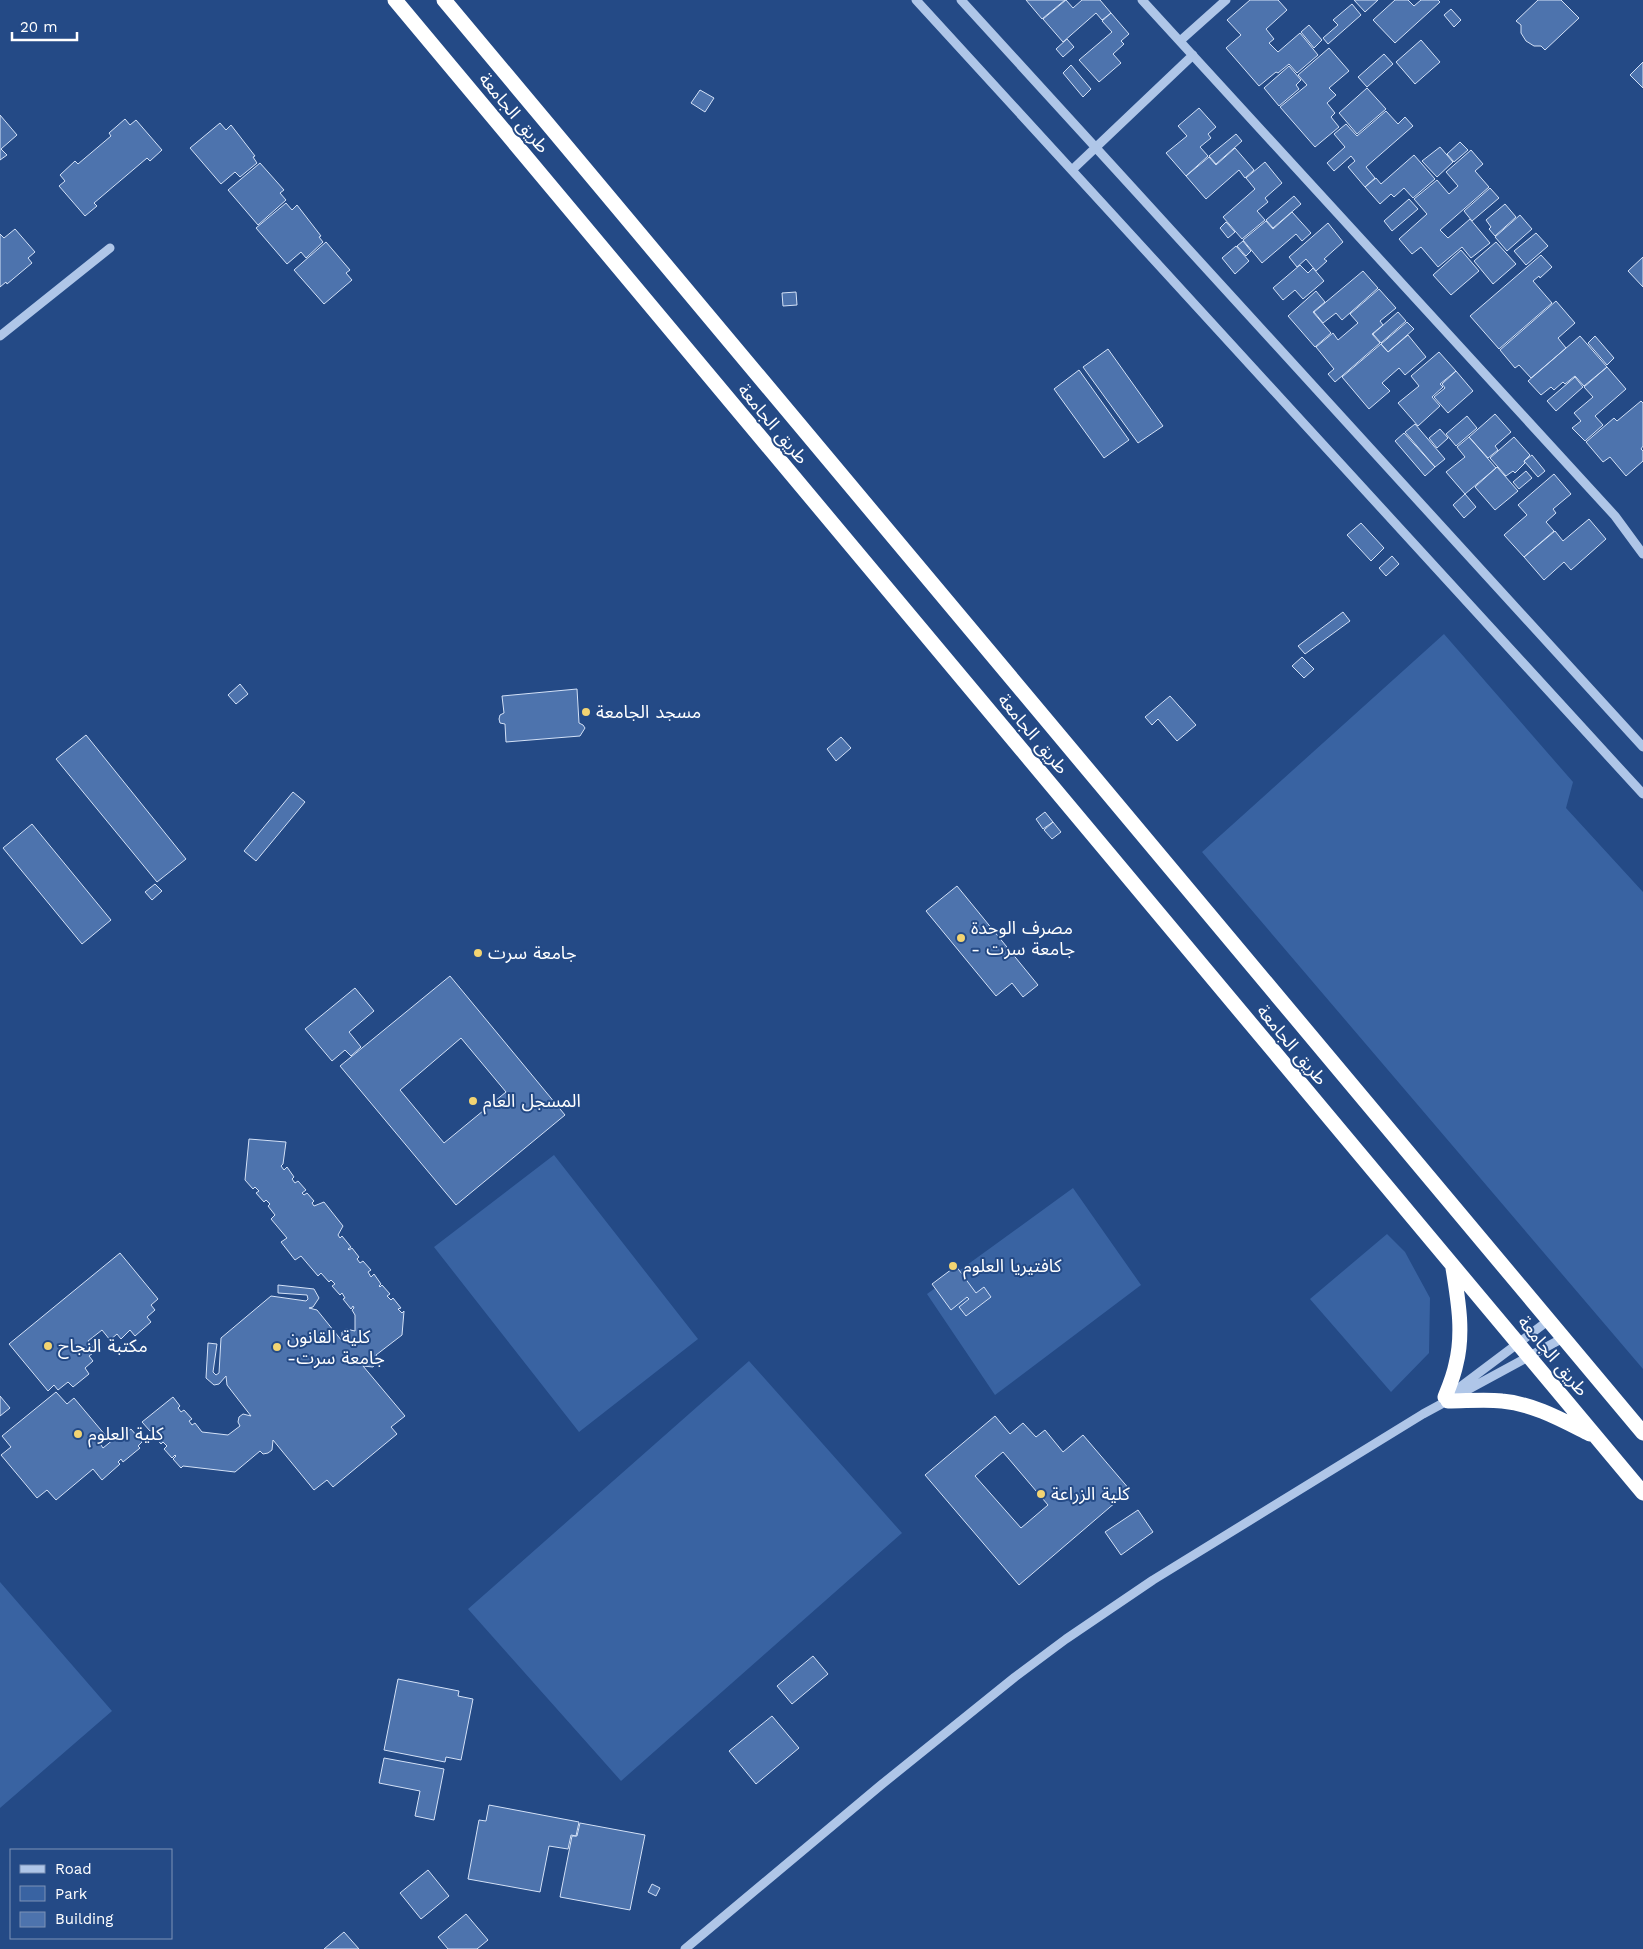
<svg xmlns="http://www.w3.org/2000/svg" width="1643" height="1949" viewBox="0 0 1643 1949" font-family="'Work Sans','Noto Sans Arabic',sans-serif">
	<style>
		.green { fill: #3963a2 }
		.building { fill: #4d73ad; stroke: #d3e1f7; fill-rule: evenodd }
		.lines { fill: none; stroke-linecap: round; stroke-linejoin: round }
		.minor { stroke: #afc6e8; stroke-width: 9 }
		.highway { stroke: #fff; stroke-width: 15 }
		.poi-dot { fill: #f3d472; stroke: #244a86; stroke-width: 2 }
		.labels { text-anchor: middle; stroke-width: 4; stroke-linejoin: round; paint-order: stroke }
		.street-label { font-size: 18px; fill: #fff; stroke: #244a86 }
		.poi-label { font-size: 18px; fill: #fff; stroke: #244a86; text-anchor: start }
	</style>
	<rect width="100%" height="100%" fill="#244a86"/>
	<path class="green" d="M 1444,634 L 1573,782 L 1566,808 L 1643,892 L 1643,1369 L 1202,852 Z
		M 554,1155 L 698,1339 L 579,1432 L 434,1247 Z
		M 1073,1188 L 1141,1285 L 995,1395 L 927,1294 Z
		M 1387,1234 L 1405,1252 L 1430,1298 L 1429,1353 L 1391,1392 L 1310,1299 Z
		M 749,1361 L 902,1533 L 621,1781 L 468,1609 Z
		M 0,1582 L 112,1711 L 0,1808 Z"/>
	<path class="building" d="M 1026,0 L 1065,0 L 1042,19 Z
		M 1066,0 L 1073,8 L 1082,0 L 1100,0 L 1111,13 L 1102,20 L 1096,13 L 1063,42 L 1043,19 Z
		M 1250,0 L 1278,0 L 1287,10 L 1266,29 L 1274,39 L 1269,43 L 1278,52 L 1300,33 L 1318,55 L 1297,73 L 1289,64 L 1278,73 L 1276,72 L 1259,86 L 1226,48 L 1241,35 L 1227,20 Z
		M 1354,0 L 1378,0 L 1365,12 Z
		M 1395,0 L 1408,0 L 1414,6 L 1421,0 L 1438,0 L 1440,2 L 1395,43 L 1373,20 Z
		M 1538,0 L 1561,0 L 1579,18 L 1545,50 L 1541,46 L 1534,46 L 1526,41 L 1521,33 L 1521,25 L 1516,21 Z
		M 1352,4 L 1361,15 L 1328,44 L 1323,38 L 1338,25 L 1333,20 Z
		M 1451,9 L 1461,20 L 1454,27 L 1444,15 Z
		M 1111,13 L 1129,34 L 1121,41 L 1124,44 L 1113,54 L 1121,63 L 1099,82 L 1079,60 L 1112,32 L 1102,21 Z
		M 1309,25 L 1322,40 L 1314,48 L 1301,32 Z
		M 1067,39 L 1074,47 L 1063,57 L 1056,49 Z
		M 1421,40 L 1440,62 L 1415,84 L 1396,62 Z
		M 1329,48 L 1349,71 L 1329,88 L 1336,95 L 1327,103 L 1335,113 L 1331,117 L 1339,127 L 1315,147 L 1280,107 L 1307,85 L 1298,75 Z
		M 1384,54 L 1393,64 L 1367,87 L 1358,77 Z
		M 1643,62 L 1643,88 L 1630,75 Z
		M 1071,65 L 1091,89 L 1083,97 L 1063,73 Z
		M 1289,66 L 1301,80 L 1296,85 L 1299,89 L 1279,106 L 1264,88 Z
		M 1367,88 L 1386,109 L 1357,134 L 1339,113 Z
		M 700,90 L 714,98 L 705,112 L 691,103 Z
		M 1199,108 L 1216,127 L 1208,134 L 1211,138 L 1200,147 L 1208,156 L 1186,176 L 1166,153 L 1187,136 L 1178,126 Z
		M 1386,111 L 1398,124 L 1405,117 L 1413,126 L 1366,167 L 1375,178 L 1365,187 L 1348,167 L 1355,161 L 1351,156 L 1334,171 L 1327,163 L 1345,147 L 1334,134 L 1346,124 L 1357,136 Z
		M 0,115 L 17,135 L 1,149 L 7,155 L 0,160 Z
		M 125,119 L 130,125 L 136,120 L 162,150 L 150,161 L 147,158 L 94,203 L 97,206 L 85,216 L 59,186 L 65,181 L 60,175 L 75,161 L 78,164 L 111,136 L 109,133 Z
		M 220,123 L 226,130 L 231,125 L 255,156 L 253,157 L 257,163 L 240,177 L 235,172 L 221,184 L 190,148 Z
		M 1236,134 L 1242,141 L 1216,164 L 1209,156 Z
		M 1460,142 L 1468,150 L 1454,162 L 1447,154 Z
		M 1440,147 L 1453,162 L 1437,177 L 1422,161 Z
		M 1235,148 L 1254,170 L 1245,178 L 1239,170 L 1206,199 L 1186,176 L 1209,157 L 1216,165 Z
		M 1471,150 L 1483,164 L 1475,171 L 1489,187 L 1440,230 L 1448,238 L 1470,219 L 1490,243 L 1471,258 L 1462,247 L 1438,267 L 1421,247 L 1412,254 L 1399,239 L 1427,214 L 1414,199 L 1437,180 L 1449,194 L 1458,186 L 1446,172 Z
		M 1414,155 L 1435,179 L 1413,198 L 1404,188 L 1394,197 L 1391,194 L 1380,204 L 1365,187 L 1376,178 L 1381,184 Z
		M 1265,162 L 1282,183 L 1265,198 L 1268,202 L 1257,211 L 1265,220 L 1242,239 L 1223,217 L 1255,189 L 1246,178 Z
		M 260,163 L 284,190 L 280,193 L 286,200 L 258,225 L 228,190 Z
		M 1490,188 L 1499,198 L 1472,221 L 1464,211 Z
		M 1294,196 L 1301,204 L 1273,228 L 1266,220 Z
		M 1409,199 L 1418,209 L 1392,231 L 1384,221 Z
		M 286,203 L 292,210 L 297,205 L 321,236 L 319,237 L 323,242 L 306,258 L 301,252 L 287,264 L 256,228 Z
		M 1505,204 L 1516,217 L 1495,236 L 1489,229 L 1491,227 L 1486,220 Z
		M 1292,212 L 1311,233 L 1302,241 L 1296,234 L 1262,263 L 1243,240 L 1266,221 L 1273,229 Z
		M 1520,215 L 1532,229 L 1507,251 L 1495,237 Z
		M 1226,222 L 1235,232 L 1228,238 L 1220,228 Z
		M 1328,223 L 1343,242 L 1324,259 L 1327,261 L 1316,271 L 1306,259 L 1297,267 L 1289,257 Z
		M 15,229 L 35,252 L 28,258 L 32,263 L 7,284 L 6,282 L 0,287 L 0,234 L 4,238 Z
		M 1536,233 L 1548,246 L 1526,265 L 1514,251 Z
		M 1243,241 L 1251,251 L 1246,256 L 1237,246 Z
		M 326,242 L 350,270 L 346,273 L 352,280 L 324,304 L 294,270 Z
		M 1496,242 L 1516,264 L 1493,284 L 1474,261 Z
		M 1236,246 L 1249,261 L 1235,274 L 1222,258 Z
		M 1461,250 L 1479,271 L 1451,295 L 1433,275 Z
		M 1541,255 L 1552,267 L 1540,278 L 1539,276 L 1533,281 L 1552,303 L 1499,349 L 1470,316 Z
		M 1643,257 L 1643,287 L 1628,271 Z
		M 1300,265 L 1308,273 L 1313,268 L 1324,281 L 1303,299 L 1295,290 L 1283,300 L 1273,288 Z
		M 1363,271 L 1378,288 L 1342,320 L 1336,313 L 1323,323 L 1314,312 Z
		M 1379,289 L 1396,308 L 1380,321 L 1383,325 L 1372,334 L 1380,343 L 1335,382 L 1328,374 L 1334,369 L 1316,347 L 1333,333 L 1338,340 L 1358,323 L 1350,314 Z
		M 1316,291 L 1325,302 L 1313,312 L 1331,333 L 1315,347 L 1288,316 Z
		M 796,292 L 797,305 L 783,306 L 782,293 Z
		M 1556,301 L 1575,323 L 1558,338 L 1566,348 L 1531,378 L 1519,365 L 1515,368 L 1500,350 Z
		M 1398,312 L 1406,321 L 1381,343 L 1373,334 Z
		M 1407,322 L 1414,329 L 1388,352 L 1381,344 Z
		M 1408,335 L 1426,357 L 1405,375 L 1399,368 L 1382,383 L 1390,391 L 1369,409 L 1342,377 L 1381,344 L 1388,352 Z
		M 1580,336 L 1607,367 L 1584,386 L 1575,376 L 1565,384 L 1563,382 L 1554,390 L 1551,387 L 1541,395 L 1528,381 Z
		M 1595,336 L 1614,358 L 1607,365 L 1588,343 Z
		M 1108,349 L 1163,426 L 1138,443 L 1083,367 Z
		M 1439,352 L 1456,371 L 1440,384 L 1443,387 L 1432,397 L 1440,406 L 1418,426 L 1398,403 L 1419,386 L 1411,376 Z
		M 1607,367 L 1626,389 L 1595,416 L 1603,425 L 1585,441 L 1572,428 L 1581,421 L 1574,413 L 1593,397 L 1584,387 Z
		M 1079,370 L 1129,440 L 1104,458 L 1054,389 Z
		M 1456,371 L 1473,391 L 1448,413 L 1434,397 L 1445,388 L 1442,384 Z
		M 1575,377 L 1583,387 L 1556,411 L 1547,401 Z
		M 1641,401 L 1643,403 L 1643,446 L 1641,449 L 1643,451 L 1643,461 L 1626,476 L 1610,457 L 1603,462 L 1586,442 L 1614,418 L 1617,421 Z
		M 1495,414 L 1511,432 L 1495,446 L 1498,450 L 1488,458 L 1469,437 Z
		M 1467,416 L 1477,428 L 1456,446 L 1446,434 Z
		M 1415,424 L 1445,459 L 1435,467 L 1405,432 Z
		M 1440,429 L 1448,438 L 1437,448 L 1429,438 Z
		M 1404,433 L 1435,467 L 1425,476 L 1395,441 Z
		M 1469,437 L 1496,468 L 1465,494 L 1446,472 L 1465,457 L 1457,447 Z
		M 1514,437 L 1530,455 L 1524,461 L 1525,463 L 1515,473 L 1513,471 L 1506,476 L 1490,458 Z
		M 1532,455 L 1545,471 L 1538,477 L 1524,461 Z
		M 1497,467 L 1518,491 L 1495,510 L 1475,487 Z
		M 1526,471 L 1532,478 L 1519,489 L 1513,482 Z
		M 1554,474 L 1571,494 L 1553,509 L 1556,513 L 1546,522 L 1554,531 L 1524,557 L 1504,535 L 1527,515 L 1518,505 Z
		M 1465,494 L 1476,507 L 1464,518 L 1453,505 Z
		M 1589,519 L 1606,539 L 1571,570 L 1564,562 L 1544,580 L 1524,557 L 1555,531 L 1563,541 Z
		M 1361,523 L 1384,548 L 1371,561 L 1347,535 Z
		M 1392,556 L 1399,564 L 1386,576 L 1379,568 Z
		M 1343,612 L 1350,621 L 1305,654 L 1298,646 Z
		M 1302,657 L 1314,669 L 1304,678 L 1292,666 Z
		M 240,684 L 248,694 L 236,704 L 228,695 Z
		M 577,689 L 579,723 L 583,725 L 585,728 L 580,736 L 506,742 L 505,724 L 500,723 L 499,719 L 500,715 L 504,713 L 502,696 Z
		M 1170,696 L 1196,725 L 1177,741 L 1158,719 L 1152,725 L 1145,717 Z
		M 86,735 L 186,859 L 157,882 L 56,759 Z
		M 841,737 L 851,748 L 836,761 L 827,749 Z
		M 293,792 L 305,802 L 256,861 L 244,851 Z
		M 1045,812 L 1053,822 L 1043,829 L 1036,819 Z
		M 1053,822 L 1061,832 L 1052,839 L 1044,830 Z
		M 32,824 L 111,920 L 82,944 L 3,848 Z
		M 155,884 L 162,891 L 152,900 L 145,892 Z
		M 957,886 L 1038,985 L 1023,997 L 1012,983 L 996,996 L 926,911 Z
		M 450,976 L 565,1115 L 456,1205 L 340,1066 ZM 461,1038 L 506,1092 L 444,1143 L 400,1090 Z
		M 355,988 L 374,1011 L 349,1032 L 361,1047 L 351,1056 L 345,1050 L 332,1061 L 305,1029 Z
		M 249,1139 L 286,1142 L 283,1164 L 281,1166 L 284,1170 L 287,1167 L 294,1177 L 292,1179 L 295,1183 L 298,1181 L 306,1190 L 302,1193 L 304,1195 L 307,1193 L 314,1201 L 312,1203 L 314,1206 L 324,1202 L 343,1226 L 338,1235 L 340,1238 L 342,1236 L 351,1247 L 348,1249 L 349,1250 L 352,1248 L 359,1257 L 357,1259 L 360,1263 L 363,1261 L 371,1270 L 368,1272 L 371,1277 L 374,1274 L 381,1284 L 379,1286 L 380,1287 L 382,1285 L 390,1294 L 387,1296 L 391,1300 L 393,1298 L 401,1308 L 398,1309 L 402,1313 L 404,1311 L 402,1335 L 376,1355 L 378,1359 L 373,1367 L 363,1366 L 405,1416 L 391,1427 L 397,1434 L 333,1487 L 327,1480 L 314,1490 L 273,1440 L 272,1450 L 268,1453 L 263,1454 L 260,1451 L 235,1472 L 183,1466 L 181,1468 L 173,1459 L 176,1456 L 175,1455 L 172,1458 L 164,1449 L 167,1446 L 163,1442 L 161,1444 L 153,1435 L 156,1433 L 153,1429 L 150,1431 L 142,1422 L 173,1397 L 180,1406 L 178,1408 L 181,1412 L 184,1410 L 192,1419 L 189,1421 L 192,1425 L 195,1423 L 202,1432 L 228,1435 L 240,1426 L 238,1422 L 239,1417 L 243,1414 L 251,1416 L 227,1385 L 226,1376 L 219,1384 L 214,1385 L 206,1378 L 208,1343 L 217,1344 L 213,1372 L 216,1375 L 219,1373 L 221,1338 L 271,1296 L 306,1301 L 308,1299 L 307,1295 L 278,1293 L 278,1285 L 314,1289 L 319,1298 L 313,1307 L 309,1308 L 317,1310 L 342,1341 L 342,1332 L 346,1329 L 355,1331 L 355,1315 L 352,1310 L 354,1308 L 353,1306 L 351,1309 L 343,1299 L 345,1298 L 342,1293 L 340,1295 L 332,1286 L 335,1284 L 331,1280 L 329,1282 L 321,1273 L 318,1276 L 301,1256 L 295,1260 L 281,1242 L 287,1238 L 271,1219 L 275,1215 L 268,1206 L 270,1204 L 266,1200 L 264,1202 L 256,1193 L 259,1191 L 255,1187 L 253,1189 L 245,1180 Z
		M 120,1253 L 158,1299 L 151,1305 L 155,1310 L 147,1317 L 151,1322 L 135,1336 L 130,1330 L 121,1339 L 117,1334 L 110,1340 L 102,1330 L 88,1341 L 96,1351 L 89,1356 L 93,1361 L 85,1368 L 89,1374 L 73,1387 L 68,1382 L 58,1390 L 54,1385 L 48,1391 L 9,1344 Z
		M 956,1266 L 976,1293 L 984,1287 L 991,1297 L 966,1316 L 959,1307 L 969,1299 L 967,1297 L 951,1310 L 932,1284 Z
		M 56,1392 L 67,1404 L 74,1398 L 106,1436 L 99,1442 L 103,1448 L 125,1430 L 127,1432 L 131,1429 L 142,1442 L 138,1446 L 140,1448 L 123,1462 L 121,1459 L 118,1462 L 120,1464 L 102,1480 L 93,1469 L 56,1500 L 47,1490 L 37,1498 L 1,1455 L 11,1447 L 2,1436 Z
		M 0,1396 L 10,1408 L 0,1416 Z
		M 995,1416 L 1010,1434 L 1023,1423 L 1036,1437 L 1045,1430 L 1063,1452 L 1083,1435 L 1130,1490 L 1019,1585 L 925,1475 ZM 1003,1452 L 1048,1505 L 1021,1528 L 975,1476 Z
		M 1138,1510 L 1153,1532 L 1121,1555 L 1105,1532 Z
		M 813,1656 L 828,1674 L 792,1704 L 777,1686 Z
		M 398,1679 L 459,1691 L 458,1696 L 473,1699 L 461,1760 L 446,1757 L 445,1762 L 384,1750 Z
		M 772,1716 L 799,1748 L 756,1784 L 729,1751 Z
		M 384,1758 L 444,1769 L 434,1820 L 415,1816 L 420,1791 L 379,1783 Z
		M 489,1805 L 579,1822 L 576,1836 L 571,1835 L 568,1849 L 549,1846 L 540,1892 L 468,1879 L 479,1820 L 486,1821 Z
		M 580,1823 L 645,1835 L 630,1910 L 560,1897 L 572,1836 L 577,1836 Z
		M 428,1870 L 449,1896 L 421,1919 L 400,1893 Z
		M 652,1884 L 660,1888 L 656,1896 L 648,1892 Z
		M 466,1914 L 488,1940 L 477,1949 L 448,1949 L 438,1937 Z
		M 344,1932 L 359,1949 L 324,1949 Z"/>
	<g class="lines">
		<path class="minor" d="M 916,0 L 1643,794
			M 961,0 L 1643,747
			M 1142,0 L 1615,516 L 1643,554
			M 1180,41 L 1226,0
			M 1072,170 L 1193,55
			M 0,336 L 110,248
			M 1448,1396 L 1549,1320
			M 685,1949 L 881,1785 L 1015,1677 L 1066,1639 L 1153,1580 L 1423,1414 L 1563,1338"/>
		<path class="highway" d="M 395,0 L 1643,1493
			M 444,0 L 1643,1433
			M 1445,1397 C 1449,1387 1454,1375 1456,1364 C 1464,1332 1458,1300 1453,1268
			M 1448,1401 C 1466,1401 1485,1399 1502,1401 C 1534,1404 1562,1420 1590,1434"/>
	</g>
	<g class="poi-dot">
		<circle cx="586" cy="712" r="5"/>
		<circle cx="961" cy="938" r="5"/>
		<circle cx="478" cy="953" r="5"/>
		<circle cx="473" cy="1101" r="5"/>
		<circle cx="953" cy="1266" r="5"/>
		<circle cx="48" cy="1346" r="5"/>
		<circle cx="277" cy="1347" r="5"/>
		<circle cx="78" cy="1434" r="5"/>
		<circle cx="1041" cy="1494" r="5"/>
	</g>
	<g class="labels">
		<g class="street-label">
			<text transform="translate(514 113) rotate(50)" y="6">طريق الجامعة</text>
			<text transform="translate(773 424) rotate(50)" y="6">طريق الجامعة</text>
			<text transform="translate(1033 734) rotate(50)" y="6">طريق الجامعة</text>
			<text transform="translate(1292 1045) rotate(50)" y="6">طريق الجامعة</text>
			<text transform="translate(1553 1356) rotate(50)" y="6">طريق الجامعة</text>
		</g>
		<g class="poi-label">
			<text x="596" y="718">مسجد الجامعة</text>
			<text x="971" y="934">مصرف الوحدة<tspan x="971" dy="21">- جامعة سرت</tspan></text>
			<text x="488" y="959">جامعة سرت</text>
			<text x="483" y="1107">المسجل العام</text>
			<text x="963" y="1272">كافتيريا العلوم</text>
			<text x="287" y="1343">كلية القانون<tspan x="287" dy="21">-جامعة سرت</tspan></text>
			<text x="58" y="1352">مكتبة النجاح</text>
			<text x="88" y="1440">كلية العلوم</text>
			<text x="1051" y="1500">كلية الزراعة</text>
		</g>
	</g>
	<rect x="10" y="1849" width="162" height="90" fill="#244a86" stroke="#7c92b6"/>
	<rect x="20" y="1865" width="25" height="8" fill="#afc6e8" stroke="#7c92b6"/>
	<text x="55" y="1874" font-size="15" fill="#ffffff">Road</text>
	<rect x="20" y="1886" width="25" height="15" fill="#3963a2" stroke="#7c92b6"/>
	<text x="55" y="1899" font-size="15" fill="#ffffff">Park</text>
	<rect x="20" y="1912" width="25" height="15" fill="#4d73ad" stroke="#7c92b6"/>
	<text x="55" y="1924" font-size="15" fill="#ffffff">Building</text>
	<path d="M12 32v8h65v-8" fill="none" stroke="#ffffff" stroke-width="2.5"/>
	<text x="20" y="32" font-size="15" fill="#ffffff" stroke="#244a86" stroke-width="4" paint-order="stroke">20 m</text>
</svg>
